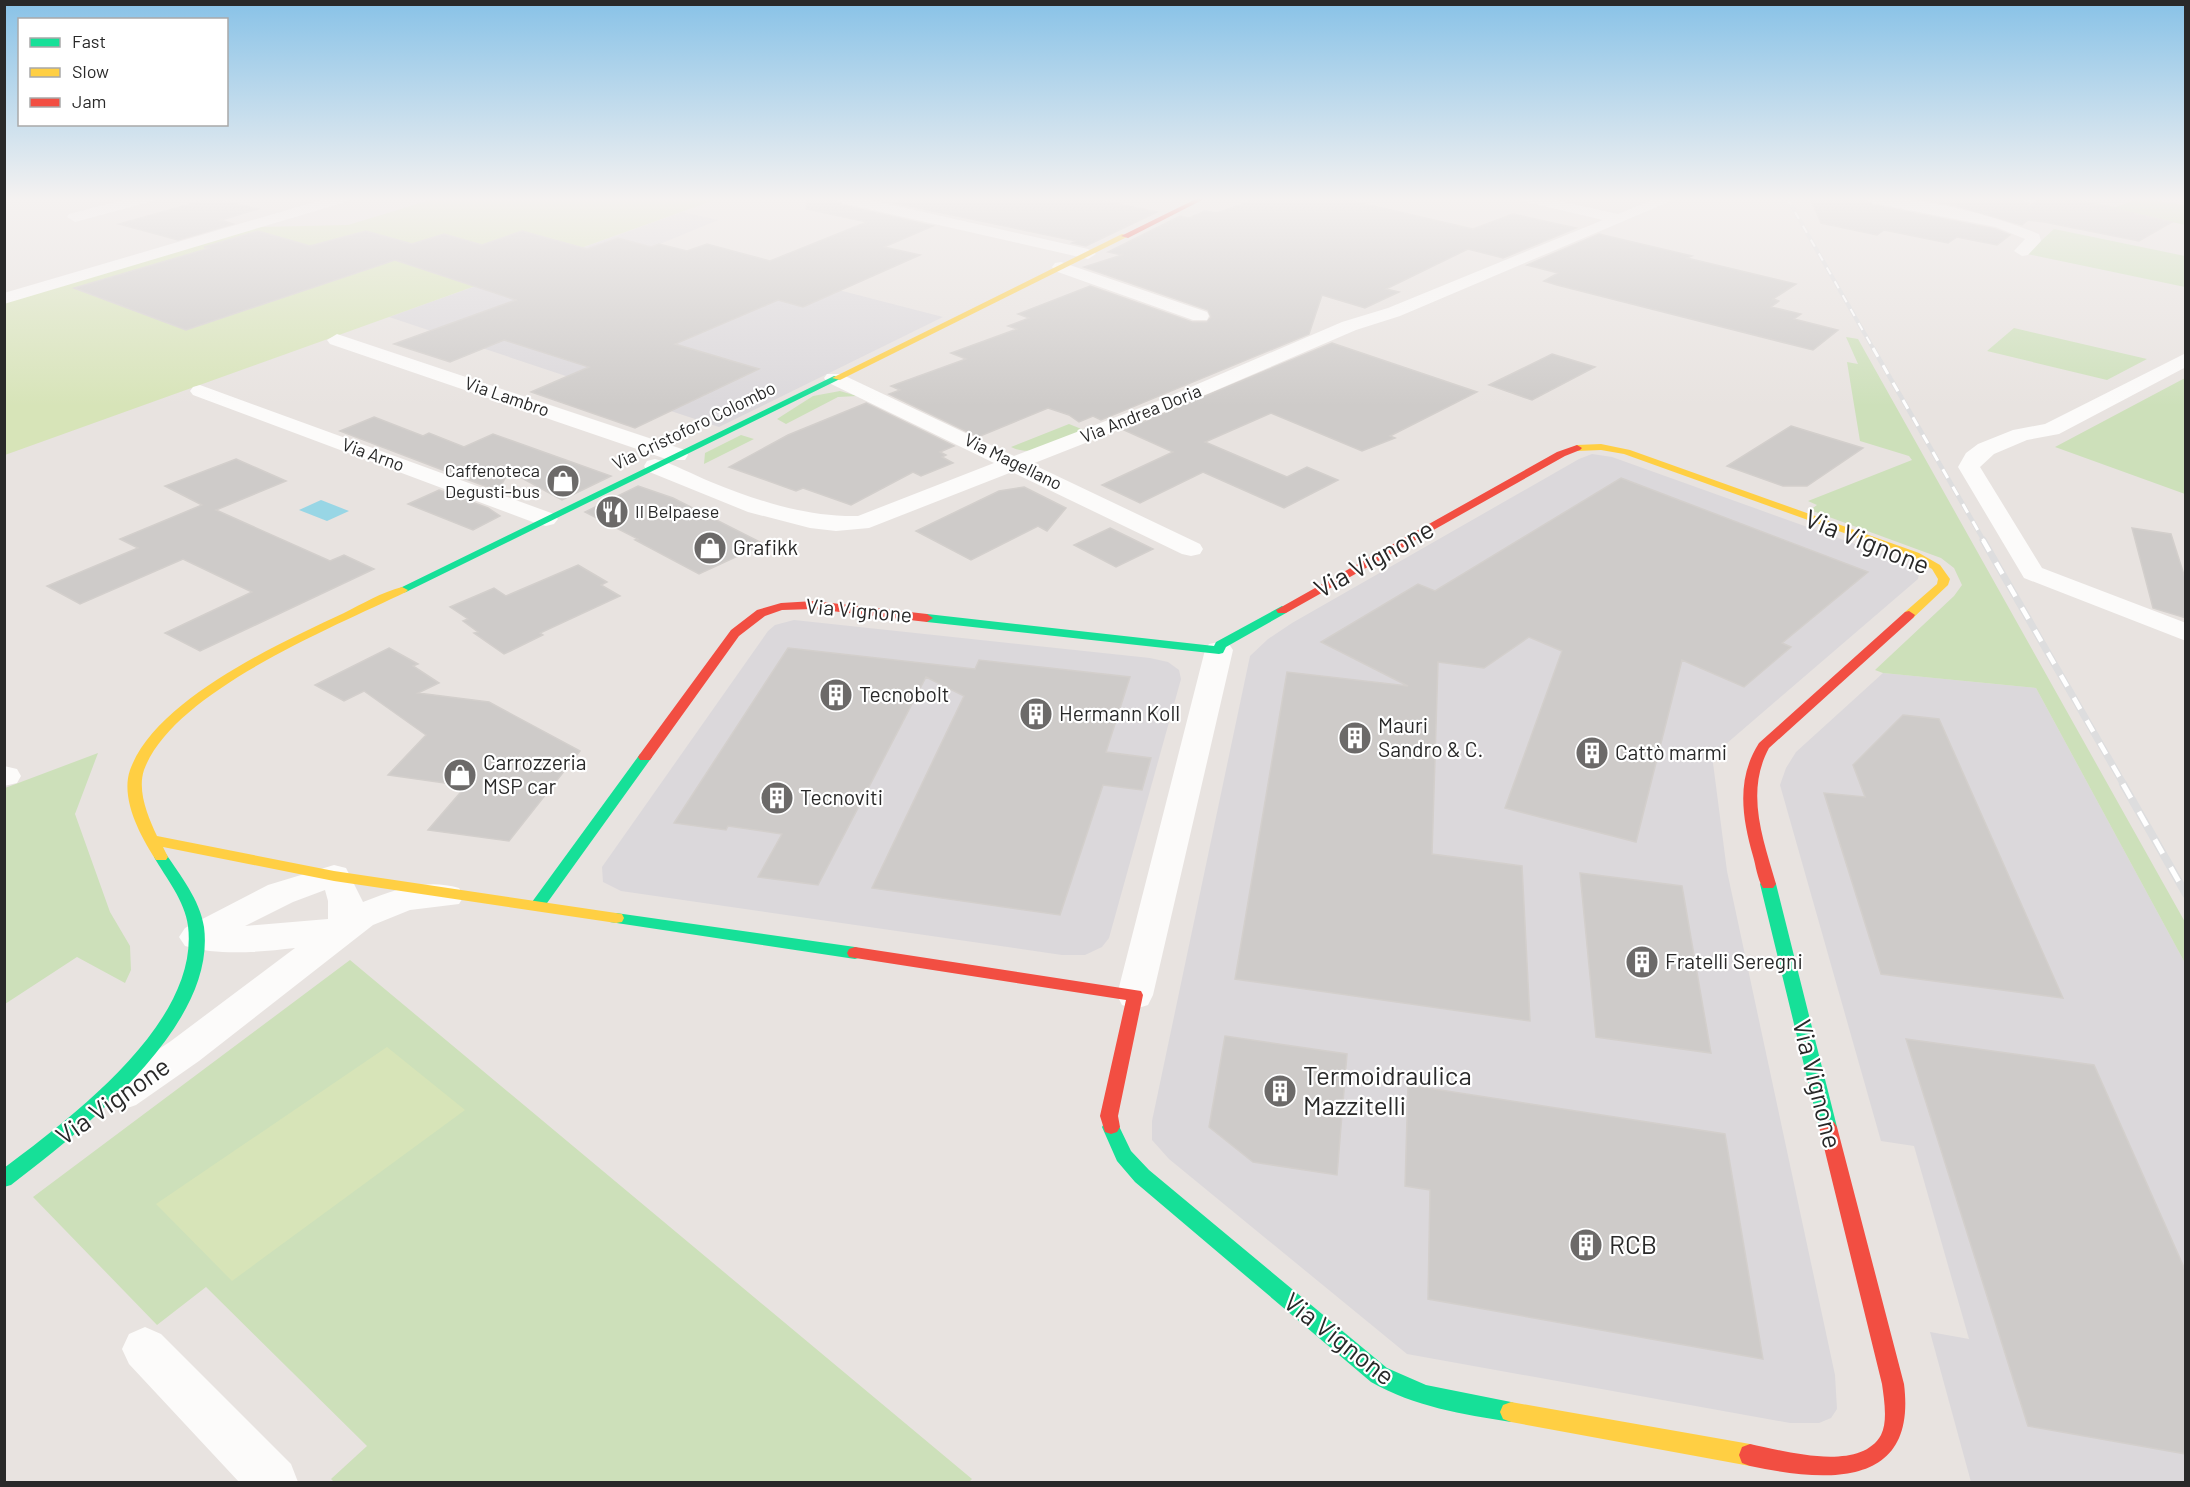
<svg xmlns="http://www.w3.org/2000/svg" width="2190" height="1487" viewBox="0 0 2190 1487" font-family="Barlow,sans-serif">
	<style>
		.industrial { fill: #dbd8db }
		.green { fill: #cde0ba }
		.pitch { fill: #d7e4b8 }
		.water { fill: #98d6e5 }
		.building { fill: #cecbc9; stroke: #d3cfcc; stroke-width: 1.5 }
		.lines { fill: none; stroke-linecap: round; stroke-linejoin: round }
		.street { fill: #fcfbfa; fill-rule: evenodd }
		.fast { fill: #16e098; fill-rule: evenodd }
		.slow { fill: #ffcf43; fill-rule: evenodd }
		.jam { fill: #f24e42; fill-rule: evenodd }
		.rail-far3-casing { stroke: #ddddde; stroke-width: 4 }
		.rail-far2-casing { stroke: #ddddde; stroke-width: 4.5 }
		.rail-far1-casing { stroke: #ddddde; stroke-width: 7 }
		.rail-casing { stroke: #ddddde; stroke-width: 8 }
		.rail-far3 { stroke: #fff; stroke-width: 2; stroke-dasharray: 8; stroke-linecap: butt }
		.rail-far2 { stroke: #fff; stroke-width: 3; stroke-dasharray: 10; stroke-linecap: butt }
		.rail-far1 { stroke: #fff; stroke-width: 4.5; stroke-dasharray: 13; stroke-linecap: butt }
		.rail { stroke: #fff; stroke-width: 5; stroke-dasharray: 16; stroke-linecap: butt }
		.labels { text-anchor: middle; stroke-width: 4.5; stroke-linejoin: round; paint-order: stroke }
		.far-street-label { font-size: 18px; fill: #292929; stroke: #fff }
		.far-poi-label { font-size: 18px; fill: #292929; stroke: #fff; text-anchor: end }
		.poi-label { font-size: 21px; fill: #292929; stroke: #fff; text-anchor: start }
		.street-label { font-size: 21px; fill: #292929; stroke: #fff }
		.near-street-label { font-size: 26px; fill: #292929; stroke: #fff }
		.near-poi-label { font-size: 26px; fill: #292929; stroke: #fff; text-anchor: start }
	</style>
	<rect width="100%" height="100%" fill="#e8e3e0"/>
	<path class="industrial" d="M 682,212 L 718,220 L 660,244 L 943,317 L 719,427 L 389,317 Z
		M 1592,454 L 1612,457 L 1883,554 L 1910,566 L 1919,573 L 1918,579 L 1726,744 L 1717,754 L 1713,763 L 1727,871 L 1835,1375 L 1837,1409 L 1831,1418 L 1819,1423 L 1790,1423 L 1407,1354 L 1169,1159 L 1152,1140 L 1152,1121 L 1250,656 L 1268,639 L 1292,623 L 1579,459 Z
		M 794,620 L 1150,658 L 1168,662 L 1179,670 L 1181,679 L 1109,938 L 1102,947 L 1085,955 L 1062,955 L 621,891 L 603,882 L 602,867 L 768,631 L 775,625 Z
		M 1883,673 L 2036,688 L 2185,963 L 2185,1482 L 1971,1482 L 1930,1332 L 1969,1339 L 1914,1146 L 1881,1141 L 1780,785 L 1786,768 L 1796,752 Z"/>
	<path class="green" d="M 2067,198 L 2116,207 L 2140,198 L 2185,205 L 2185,225 Z
		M 2054,229 L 2185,256 L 2185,287 L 2027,254 Z
		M 2014,328 L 2147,359 L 2107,380 L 1987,351 Z
		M 1846,337 L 1858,339 L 2185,922 L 2185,963 L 2036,688 L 1883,673 L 1875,670 L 1954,596 L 1962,585 L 1954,568 L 1941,558 L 1810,510 L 1817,505 L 1808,501 L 1912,460 L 1909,456 L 1860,441 L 1847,362 L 1858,364 Z
		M 2185,378 L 2185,494 L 2055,447 Z
		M 840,391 L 857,396 L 838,397 L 786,424 L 777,419 L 813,396 Z
		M 1069,424 L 1084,430 C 1062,440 1034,459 1011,447 Z
		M 741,435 L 754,439 L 704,464 L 705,453 Z
		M 98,753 L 75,814 L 110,912 L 130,946 L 131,970 L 125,983 L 77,957 L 5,1004 L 5,788 Z
		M 350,960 L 972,1479 L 969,1482 L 334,1482 L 331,1479 L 367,1446 L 206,1287 L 157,1325 L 33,1197 Z"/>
	<path class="pitch" d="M 437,198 L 720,198 L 5,455 L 5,302 L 258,227 L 348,225 Z
		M 387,1047 L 465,1110 L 232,1281 L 156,1204 Z"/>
	<path class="water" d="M 321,500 L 349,511 L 327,521 L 299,510 Z"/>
	<path class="building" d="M 212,198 L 258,209 L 221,220 L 233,224 L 178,240 L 119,224 Z
		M 808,198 L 832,198 L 842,205 L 933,226 L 884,247 L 920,255 L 803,307 L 778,300 L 675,344 L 759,369 L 635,428 L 531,392 L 589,367 L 504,340 L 450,362 L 394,344 L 516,300 L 395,260 L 186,330 L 74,288 L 210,248 L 204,247 L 258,231 L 310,246 L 366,231 L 412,244 L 444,234 L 482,245 L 522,231 L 587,249 L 618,238 L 651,247 L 659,244 L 687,251 L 707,244 L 770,261 L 867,222 L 806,209 Z
		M 909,198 L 1090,198 L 1157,212 L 1086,246 L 1072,243 L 1076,241 L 895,203 Z
		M 1259,198 L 1339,198 L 1473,229 L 1513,214 L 1576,228 L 1503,258 L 1468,249 L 1386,289 L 1399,292 L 1365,308 L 1322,295 L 1309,334 L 1101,420 L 1093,416 L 1079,422 L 1069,415 L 1048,408 L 978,437 L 889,394 L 900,390 L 891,386 L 966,359 L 951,353 L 1017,329 L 1008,326 L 1029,318 L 1018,314 L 1090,286 L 1192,322 L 1207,322 L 1211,317 L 1208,310 L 1084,267 L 1122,255 L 1108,252 L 1180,216 L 1189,218 L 1205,211 L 1217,213 Z
		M 1810,198 L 1863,198 L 1873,205 L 1995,229 L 2010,235 L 1997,245 L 1957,237 L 1948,243 L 1884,230 L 1877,235 L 1821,223 Z
		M 1911,198 L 2019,198 L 2031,205 L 2042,198 L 2074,198 L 2072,199 L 2172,222 L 2139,241 L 2044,222 L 2028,220 L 2022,225 L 1954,205 Z
		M 1599,234 L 1692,256 L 1687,258 L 1796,284 L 1773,299 L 1779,301 L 1771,307 L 1801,314 L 1794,319 L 1838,330 L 1813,350 L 1557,285 L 1544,281 L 1558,273 L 1527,265 Z
		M 1332,343 L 1477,392 L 1390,436 L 1395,438 L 1362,451 L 1271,413 L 1205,442 L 1287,477 L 1307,467 L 1338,480 L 1284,508 L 1203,472 L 1140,503 L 1102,485 L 1173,452 L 1124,430 Z
		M 1552,354 L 1595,367 L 1532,400 L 1489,385 Z
		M 866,403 L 954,446 L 940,452 L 946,455 L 942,457 L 953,463 L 921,476 L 913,472 L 851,505 L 803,488 L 796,491 L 729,467 L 788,435 Z
		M 374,417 L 423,436 L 429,433 L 464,447 L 493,434 L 611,476 L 562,500 L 509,471 L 498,491 L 340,431 Z
		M 1791,426 L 1863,448 L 1807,486 L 1783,486 L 1727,466 Z
		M 236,459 L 286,481 L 216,510 L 330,561 L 344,555 L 374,569 L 200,651 L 165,633 L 252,592 L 183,559 L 80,604 L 47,586 L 138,548 L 120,539 L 202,505 L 165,486 Z
		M 1621,478 L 1868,572 L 1782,643 L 1791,647 L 1744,687 L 1682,660 L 1636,842 L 1505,808 L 1562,651 L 1529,637 L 1484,668 L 1438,662 L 1432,854 L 1522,866 L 1530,1021 L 1235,979 L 1287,672 L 1408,686 L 1321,642 L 1418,584 L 1435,591 Z
		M 638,486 L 673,498 L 764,544 L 699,574 L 635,540 L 638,539 L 585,512 Z
		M 1024,487 L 1066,508 L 1047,531 L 1038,526 L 971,560 L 916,531 L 999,491 Z
		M 439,490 L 488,508 L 500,516 L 473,530 L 408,504 Z
		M 1110,528 L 1153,549 L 1116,567 L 1074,545 Z
		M 2132,528 L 2171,534 L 2186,581 L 2186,618 L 2153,608 Z
		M 578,565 L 607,582 L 601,585 L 620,596 L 540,633 L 543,635 L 504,654 L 474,633 L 478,632 L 463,621 L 468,619 L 450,607 L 494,588 L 506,596 Z
		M 389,648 L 418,664 L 413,666 L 439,683 L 418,693 L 489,702 L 580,751 L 509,841 L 428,830 L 466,786 L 388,775 L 426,735 L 364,691 L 344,701 L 315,685 Z
		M 788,648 L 975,669 L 979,660 L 1130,677 L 1106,752 L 1151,758 L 1142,790 L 1103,785 L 1060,915 L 872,888 L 964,696 L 926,677 L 818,885 L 758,877 L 782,834 L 728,826 L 726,830 L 674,823 Z
		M 1903,715 L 1939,719 L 2063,998 L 1881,974 L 1824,793 L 1865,797 L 1853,765 Z
		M 1580,873 L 1682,886 L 1711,1053 L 1596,1037 Z
		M 1225,1036 L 1347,1054 L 1337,1175 L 1253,1162 L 1209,1127 Z
		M 1906,1039 L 2094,1065 L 2186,1272 L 2186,1454 L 2028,1426 Z
		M 1408,1085 L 1725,1134 L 1763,1359 L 1428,1299 L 1430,1190 L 1405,1186 Z"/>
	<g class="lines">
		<path class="street" d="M 131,198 L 156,198 L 153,201 L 75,222 L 67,217 L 69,214 Z
			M 328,198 L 352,198 L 349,201 L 4,304 L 4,293 Z
			M 834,198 L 861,198 L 1088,249 L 1096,254 L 1088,259 L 842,203 Z
			M 1519,198 L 1546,198 L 1618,214 L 1657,198 L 1678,198 L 1400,316 L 1356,330 L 1177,407 L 1032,464 L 1200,544 L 1203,549 L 1200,554 L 1191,556 L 1182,554 L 1012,472 L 869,528 L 836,531 L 810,528 L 748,512 L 647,471 L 644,466 L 647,461 L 655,459 C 674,464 692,474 711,482 C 758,501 806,517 858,516 L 994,463 L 827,382 L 824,378 L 827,374 L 841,374 L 1014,456 L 1163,399 L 1342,322 L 1388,308 L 1603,220 L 1522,201 Z
			M 1865,198 C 1917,195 1991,214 2039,234 L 2041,241 L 2028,255 L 2022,256 L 2014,251 L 2025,239 L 1996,227 L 1873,203 Z
			M 2021,198 L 2040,198 L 2032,203 Z
			M 1061,262 L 1207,312 L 1209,316 L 1207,320 L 1193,320 L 1055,271 L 1052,267 L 1055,263 Z
			M 337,334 L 685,450 L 688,455 L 685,460 L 669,460 L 330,344 L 327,340 Z
			M 2186,353 L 2186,367 L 2059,434 L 2027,440 L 1994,454 L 1980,467 L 2042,568 L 2186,623 L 2186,641 L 2024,578 L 1958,467 L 1966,453 L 1978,444 L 2013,430 L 2045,424 Z
			M 200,385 L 554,514 L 558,519 L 554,524 L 546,526 L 538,524 L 193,395 L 190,391 L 193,387 Z
			M 1219,642 L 1229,644 L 1233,650 L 1153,995 L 1148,1005 L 1135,1009 L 1122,1005 L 1117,995 L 1205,650 L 1209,644 Z
			M 4,766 L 17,769 L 21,776 L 17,783 L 4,786 Z
			M 334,865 L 346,868 L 363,902 C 394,890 425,878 459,888 L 464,896 L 459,904 L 410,910 L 373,925 L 199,1061 L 136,1105 L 122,1110 L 108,1105 L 102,1094 L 108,1083 L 171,1041 L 295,948 C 260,952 219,956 185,946 L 179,937 L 185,928 L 268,885 ZM 325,890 L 328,901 L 328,919 L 245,926 L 293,902 Z
			M 145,1327 L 161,1334 L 291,1464 L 298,1482 L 239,1482 L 129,1364 L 122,1349 L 129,1334 Z"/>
		<path class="fast" d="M 834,376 L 842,378 L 406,592 L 402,593 L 396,590 Z
			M 1282,606 L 1288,610 L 1286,613 L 1226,647 L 1223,653 L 1219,654 L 927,622 L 921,618 L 927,614 L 1214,646 L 1216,642 Z
			M 645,753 L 652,757 L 542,910 L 532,910 L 529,906 L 532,902 L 640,754 Z
			M 161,852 L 166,854 C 180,875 200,900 204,927 C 217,1027 82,1130 11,1185 L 4,1187 L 4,1168 C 72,1117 200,1022 188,926 C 185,901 166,878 154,857 L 156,854 Z
			M 1768,879 L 1773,880 L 1776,884 L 1837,1127 L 1834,1132 L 1828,1134 L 1822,1132 L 1819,1127 L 1760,884 L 1763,880 Z
			M 616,913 L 855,947 L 861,949 L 863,953 L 861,957 L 855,959 L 610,922 L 608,918 L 610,914 Z
			M 1111,1120 L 1117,1122 L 1131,1151 L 1149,1170 L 1387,1368 L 1426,1385 L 1511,1402 L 1519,1405 L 1522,1412 L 1519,1419 L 1511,1422 C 1462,1414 1415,1407 1371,1382 L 1135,1182 L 1117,1161 L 1102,1127 L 1105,1122 Z"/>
		<path class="slow" d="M 1122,234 L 1129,236 L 840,380 L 832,378 Z
			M 1601,444 L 1630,450 L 1919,553 L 1940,565 L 1950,579 L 1948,585 L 1913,618 L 1905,618 L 1903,615 L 1905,612 L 1937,584 L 1938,579 L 1932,569 L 1911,557 L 1624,454 L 1601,450 L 1577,451 L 1572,448 L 1577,445 Z
			M 402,587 L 408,590 L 406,592 C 334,627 173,691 144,770 C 137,791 148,817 157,836 L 334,871 L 616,913 L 622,914 L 624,918 L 622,922 L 616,923 L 334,881 L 163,847 L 168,857 L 166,860 L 156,860 C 141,837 120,799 130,770 C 156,699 278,644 344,613 C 362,604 382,592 402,587 Z
			M 1511,1402 L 1750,1444 L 1758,1447 L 1761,1455 L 1758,1463 L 1750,1466 L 1511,1422 L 1503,1419 L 1500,1412 L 1503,1405 Z"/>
		<path class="jam" d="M 1198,198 L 1206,198 L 1128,238 L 1121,236 Z
			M 1577,445 L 1582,448 L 1580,450 L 1565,456 L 1286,613 L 1278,613 L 1276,610 L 1557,452 Z
			M 814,601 L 927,614 L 933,618 L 927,622 L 814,609 L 782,610 L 765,616 L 739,636 L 650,760 L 640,760 L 638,757 L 640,754 L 731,630 L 757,610 L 781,603 Z
			M 1909,611 L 1915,615 L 1913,618 L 1769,748 C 1745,792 1763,839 1776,884 L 1773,888 L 1763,888 C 1757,878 1756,866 1753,856 C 1742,817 1736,779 1759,743 L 1905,612 Z
			M 855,947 L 1141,991 L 1143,995 L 1118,1116 L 1120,1127 L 1117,1132 L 1111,1134 L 1105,1132 L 1100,1116 L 1126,1000 L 849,957 L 847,953 L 849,949 Z
			M 1828,1120 L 1834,1122 L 1837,1127 L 1904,1384 C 1917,1487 1830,1483 1750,1466 L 1742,1463 L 1739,1455 L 1742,1447 L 1750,1444 C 1784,1451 1860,1473 1881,1435 C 1888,1421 1884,1399 1882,1384 L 1819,1127 L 1822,1122 Z"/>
		<defs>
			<path id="rail-far3" d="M 1787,198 L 1874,350"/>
			<path id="rail-far2" d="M 1873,348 L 1984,541"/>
			<path id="rail-far1" d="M 1983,540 L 2124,785"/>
			<path id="rail" d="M 2123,784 L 2186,894"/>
		</defs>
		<use href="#rail-far3" class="rail-far3-casing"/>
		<use href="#rail-far2" class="rail-far2-casing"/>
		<use href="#rail-far1" class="rail-far1-casing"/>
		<use href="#rail" class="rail-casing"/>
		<use href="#rail-far3" class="rail-far3"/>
		<use href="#rail-far2" class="rail-far2"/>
		<use href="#rail-far1" class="rail-far1"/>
		<use href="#rail" class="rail"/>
	</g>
	<linearGradient id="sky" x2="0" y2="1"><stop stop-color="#88c2e7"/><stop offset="0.49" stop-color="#f5f2f1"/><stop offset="1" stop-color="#f5f2f1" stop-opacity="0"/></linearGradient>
	<rect width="2190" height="406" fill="url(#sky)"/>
	<defs>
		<symbol id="shop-disc" viewBox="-11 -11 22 22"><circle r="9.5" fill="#6c6a69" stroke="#fff"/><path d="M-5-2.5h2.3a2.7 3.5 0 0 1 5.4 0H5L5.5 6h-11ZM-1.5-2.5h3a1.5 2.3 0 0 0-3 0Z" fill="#fff"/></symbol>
		<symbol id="restaurant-disc" viewBox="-11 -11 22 22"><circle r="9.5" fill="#6c6a69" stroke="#fff"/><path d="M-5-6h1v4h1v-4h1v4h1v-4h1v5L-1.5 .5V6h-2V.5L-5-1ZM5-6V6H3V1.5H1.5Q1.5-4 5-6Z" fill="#fff"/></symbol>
		<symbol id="building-disc" viewBox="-11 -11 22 22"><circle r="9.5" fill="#6c6a69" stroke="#fff"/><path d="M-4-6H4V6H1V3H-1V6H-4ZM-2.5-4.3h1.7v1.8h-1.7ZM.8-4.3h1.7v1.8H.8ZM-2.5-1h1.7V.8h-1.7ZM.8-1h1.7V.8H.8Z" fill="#fff"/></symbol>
	</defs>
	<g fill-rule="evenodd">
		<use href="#shop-disc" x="544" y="462" width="38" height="38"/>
		<use href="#restaurant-disc" x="593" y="493" width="38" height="38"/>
		<use href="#shop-disc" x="691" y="529" width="38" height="38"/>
		<use href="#building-disc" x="817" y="676" width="38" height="38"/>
		<use href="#building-disc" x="1017" y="695" width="38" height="38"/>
		<use href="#building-disc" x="1336" y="719" width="38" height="38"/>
		<use href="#building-disc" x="1573" y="734" width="38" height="38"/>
		<use href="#shop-disc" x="441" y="756" width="38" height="38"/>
		<use href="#building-disc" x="758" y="779" width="38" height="38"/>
		<use href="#building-disc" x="1623" y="943" width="38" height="38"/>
		<use href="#building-disc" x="1261" y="1072" width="38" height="38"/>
		<use href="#building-disc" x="1567" y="1226" width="38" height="38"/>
	</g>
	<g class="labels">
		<g class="far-street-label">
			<text transform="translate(507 397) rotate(19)" y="6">Via Lambro</text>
			<text transform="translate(1141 414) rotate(-22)" y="6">Via Andrea Doria</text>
			<text transform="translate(694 426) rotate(-26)" y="6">Via Cristoforo Colombo</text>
			<text transform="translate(373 455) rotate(20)" y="6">Via Arno</text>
			<text transform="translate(1013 462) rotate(26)" y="6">Via Magellano</text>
		</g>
		<g class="far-poi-label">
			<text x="540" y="477">Caffenoteca<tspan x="540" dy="21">Degusti-bus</tspan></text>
			<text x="635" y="518" text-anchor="start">Il Belpaese</text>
		</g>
		<g class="poi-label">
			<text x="733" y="555">Grafikk</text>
			<text x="859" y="702">Tecnobolt</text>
			<text x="1059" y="721">Hermann Koll</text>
			<text x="1378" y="733">Mauri<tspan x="1378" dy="24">Sandro &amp; C.</tspan></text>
			<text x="1615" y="760">Cattò marmi</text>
			<text x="483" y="770">Carrozzeria<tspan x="483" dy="24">MSP car</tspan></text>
			<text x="800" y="805">Tecnoviti</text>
			<text x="1665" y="969">Fratelli Seregni</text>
		</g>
		<g class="street-label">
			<text transform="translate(859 611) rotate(5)" y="7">Via Vignone</text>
		</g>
		<g class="near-street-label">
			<text transform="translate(1867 542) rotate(22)" y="9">Via Vignone</text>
			<text transform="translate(1374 559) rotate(-29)" y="9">Via Vignone</text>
			<text transform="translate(1817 1084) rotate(76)" y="9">Via Vignone</text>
			<text transform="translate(113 1101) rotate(-35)" y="9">Via Vignone</text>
			<text transform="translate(1339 1339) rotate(38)" y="9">Via Vignone</text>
		</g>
		<g class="near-poi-label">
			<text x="1303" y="1085">Termoidraulica<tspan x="1303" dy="30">Mazzitelli</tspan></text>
			<text x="1609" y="1254">RCB</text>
		</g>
	</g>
	<rect width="2190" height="1487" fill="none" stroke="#292929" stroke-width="12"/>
	<rect x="18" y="18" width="210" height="108" fill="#ffffff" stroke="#a9a9a9" stroke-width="1.5"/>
	<rect x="30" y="38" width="30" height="9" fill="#16e098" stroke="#a9a9a9" stroke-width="1.5"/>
	<text x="72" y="48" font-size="18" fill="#292929">Fast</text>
	<rect x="30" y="68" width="30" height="9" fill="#ffcf43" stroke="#a9a9a9" stroke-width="1.5"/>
	<text x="72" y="78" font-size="18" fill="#292929">Slow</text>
	<rect x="30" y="98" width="30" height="9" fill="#f24e42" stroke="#a9a9a9" stroke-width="1.5"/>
	<text x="72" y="108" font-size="18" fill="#292929">Jam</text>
</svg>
